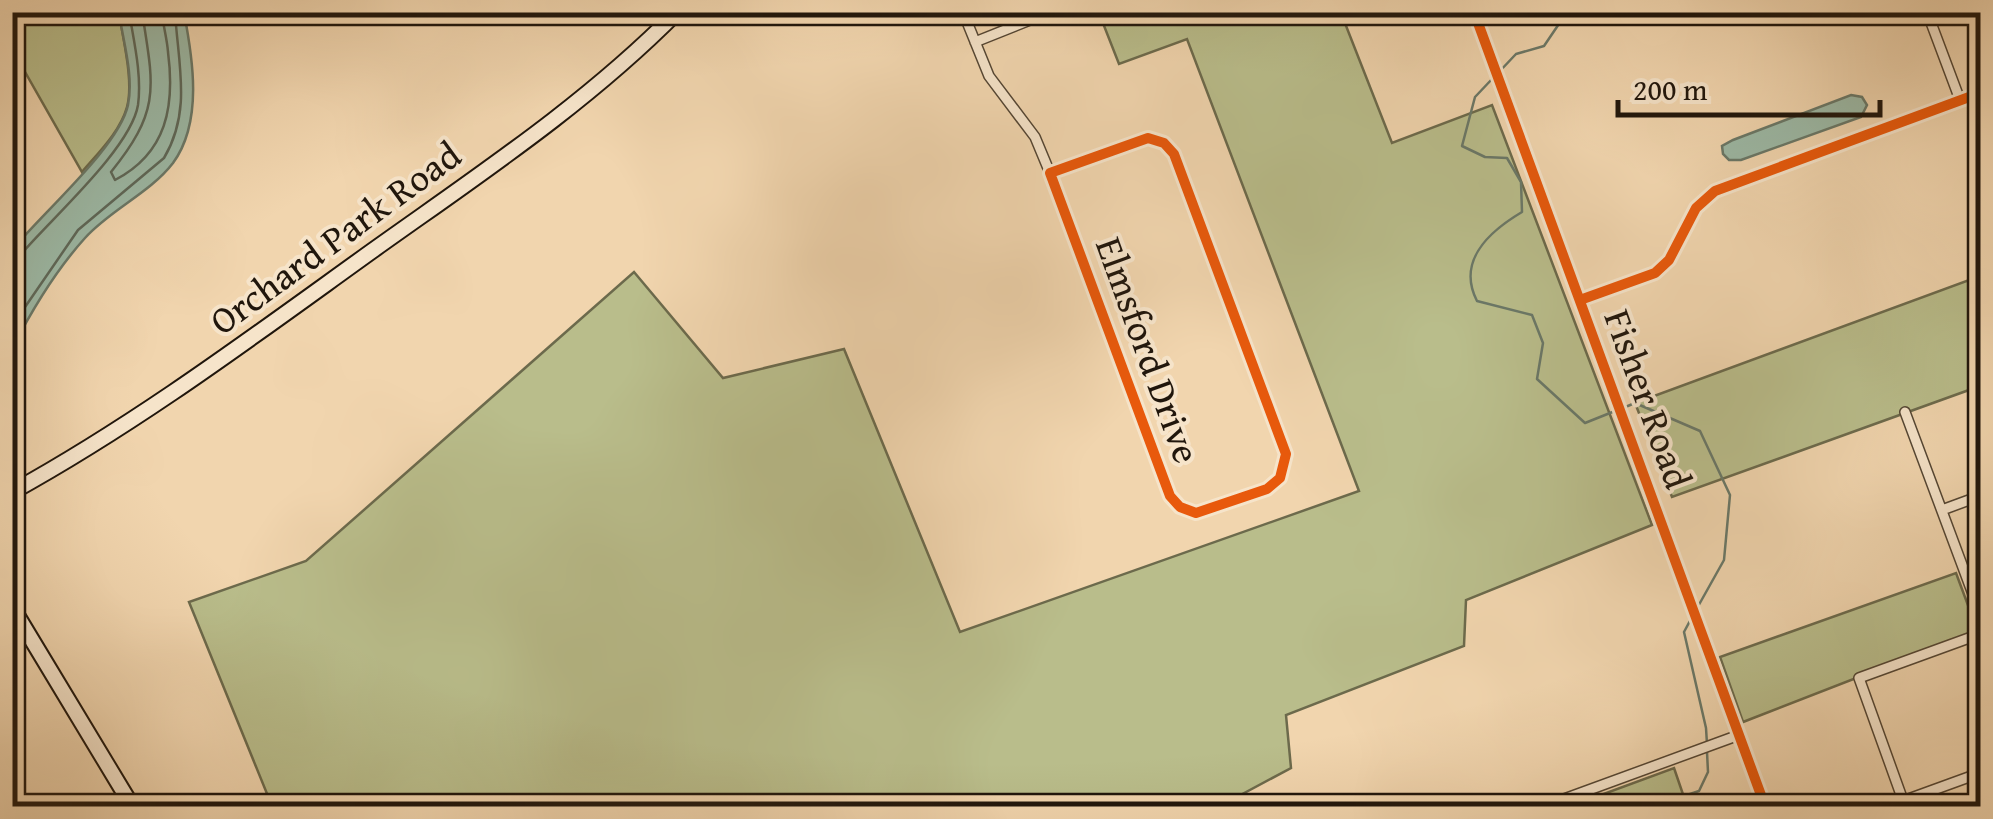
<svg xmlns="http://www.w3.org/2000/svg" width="1993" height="819" viewBox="0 0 1993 819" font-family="'Gentium Book Plus',serif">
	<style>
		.green { fill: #b9bd8b; stroke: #6c6a4c; stroke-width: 2.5 }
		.water { fill: #9cb9a6; stroke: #6a7868; stroke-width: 2.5 }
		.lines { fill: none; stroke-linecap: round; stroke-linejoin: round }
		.shore { stroke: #5e6859; stroke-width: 2.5 }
		.stream { stroke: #6a7868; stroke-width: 2.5 }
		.street-casing { stroke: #544634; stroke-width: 12 }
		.secondary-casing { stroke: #20160c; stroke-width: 18 }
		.street { stroke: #f6e4ca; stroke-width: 9 }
		.secondary { stroke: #f6e4ca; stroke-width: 14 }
		.cycleway-casing { stroke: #f6e4ca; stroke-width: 16 }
		.cycleway { stroke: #e8590c; stroke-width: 10 }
		.labels { text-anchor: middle; stroke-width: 8; stroke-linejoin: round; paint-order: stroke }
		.street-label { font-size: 38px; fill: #20160c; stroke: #f6e4ca }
	</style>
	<rect width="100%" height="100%" fill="#f1d5ae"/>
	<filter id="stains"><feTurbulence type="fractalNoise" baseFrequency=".002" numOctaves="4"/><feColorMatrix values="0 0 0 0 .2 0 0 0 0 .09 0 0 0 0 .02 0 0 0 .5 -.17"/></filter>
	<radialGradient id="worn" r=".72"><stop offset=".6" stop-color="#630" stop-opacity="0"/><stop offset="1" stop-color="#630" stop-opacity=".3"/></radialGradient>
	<path class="green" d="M 13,13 L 119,13 C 123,39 134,82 127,107 C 120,132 98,153 82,172 L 21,65 L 13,64 Z
		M 1099,13 L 1341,13 L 1392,143 L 1492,105 L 1652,525 L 1466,600 L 1464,646 L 1286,715 L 1291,768 L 1220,806 L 627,806 L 621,795 L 590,806 L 272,806 L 189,602 L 306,561 L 634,272 L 723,378 L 844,349 L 960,632 L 1359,491 L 1187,39 L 1119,64 Z
		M 1980,276 L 1980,386 L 1672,497 L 1635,403 Z
		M 1956,573 L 1975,624 L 1972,633 L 1743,722 L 1720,657 Z
		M 1674,768 L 1687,806 L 1571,806 Z"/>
	<path class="water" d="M 119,13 L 184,13 C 193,59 203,122 173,163 C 150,193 110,210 85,238 C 57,269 32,310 13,347 L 13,249 C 41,214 119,147 128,105 C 134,76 123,41 119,13 Z
		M 1851,95 L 1862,97 L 1867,105 L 1861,117 L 1741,160 L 1729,160 L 1723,154 L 1722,146 L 1733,140 Z"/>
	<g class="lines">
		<path class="shore" d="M 142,12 C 154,88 161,110 111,172 L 115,180 C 167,153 175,106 168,52 C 167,38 163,26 162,12
			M 12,255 L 23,252 C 52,218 131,148 138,105 C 142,75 134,42 129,12
			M 12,326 L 78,230 L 164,158 C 192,111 178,64 175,12"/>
		<path class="stream" d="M 1499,72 L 1516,54 L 1544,46 L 1567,12
			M 1493,78 L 1475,97 L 1462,146 L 1485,157 L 1507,158 L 1521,182 L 1522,212 C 1490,231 1456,260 1477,301 L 1532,315 L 1543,343 L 1537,379 L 1585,423 L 1615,411
			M 1623,408 L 1635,403 L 1700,431 L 1730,495 L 1724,560 L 1696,610
			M 1692,617 L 1684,632 L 1706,728 L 1707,744
			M 1654,806 L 1699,791 L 1708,772 L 1707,752"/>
		<defs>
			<path id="street" d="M 963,12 L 989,76 L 1035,137 L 1050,173
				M 1474,12 L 1765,806
				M 1927,12 L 1960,100
				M 975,42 L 1040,16
				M 1148,138 L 1164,143 L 1174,154 L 1286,454 L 1280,478 L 1267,489 L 1196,513 L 1180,507 L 1170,496 L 1050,173 Z
				M 1580,300 L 1655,273 L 1669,260 L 1696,208 L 1715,191 L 1980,93
				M 1905,412 L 1980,613
				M 1942,510 L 1980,496
				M 1903,801 L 1980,773
				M 1545,806 L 1739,735
				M 1905,806 L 1859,678 L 1980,634"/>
			<path id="secondary" d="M 12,492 C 139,422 255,335 372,251 C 477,176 585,105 677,12
				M 12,607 L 132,806"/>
		</defs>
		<use href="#street" class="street-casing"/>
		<use href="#secondary" class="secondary-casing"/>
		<use href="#street" class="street"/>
		<use href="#secondary" class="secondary"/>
		<defs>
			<path id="cycleway" d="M 1474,12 L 1765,806
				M 1148,138 L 1164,143 L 1174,154 L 1286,454 L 1280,478 L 1267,489 L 1196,513 L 1180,507 L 1170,496 L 1050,173 Z
				M 1580,300 L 1655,273 L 1669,260 L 1696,208 L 1715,191 L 1980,93"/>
		</defs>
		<use href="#cycleway" class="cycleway-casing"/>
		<use href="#cycleway" class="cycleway"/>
	</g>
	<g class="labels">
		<g class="street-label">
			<text transform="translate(335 238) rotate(-36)" y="13">Orchard Park Road</text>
			<text transform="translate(1148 350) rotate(70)" y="13">Elmsford Drive</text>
			<text transform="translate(1648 399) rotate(70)" y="13">Fisher Road</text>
		</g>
	</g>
	<rect width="1993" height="819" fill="none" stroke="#f1d5ae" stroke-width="50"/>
	<rect x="15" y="15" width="1963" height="789" fill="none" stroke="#20160c" stroke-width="5"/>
	<rect x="25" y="25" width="1943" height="769" fill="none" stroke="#20160c" stroke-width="2.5"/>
	<path d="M1618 100v15h262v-15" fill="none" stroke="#20160c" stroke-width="5"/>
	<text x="1633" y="100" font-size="30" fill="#20160c" stroke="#f6e4ca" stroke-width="8" paint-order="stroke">200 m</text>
	<rect width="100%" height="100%" filter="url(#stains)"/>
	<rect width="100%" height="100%" fill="url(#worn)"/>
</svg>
